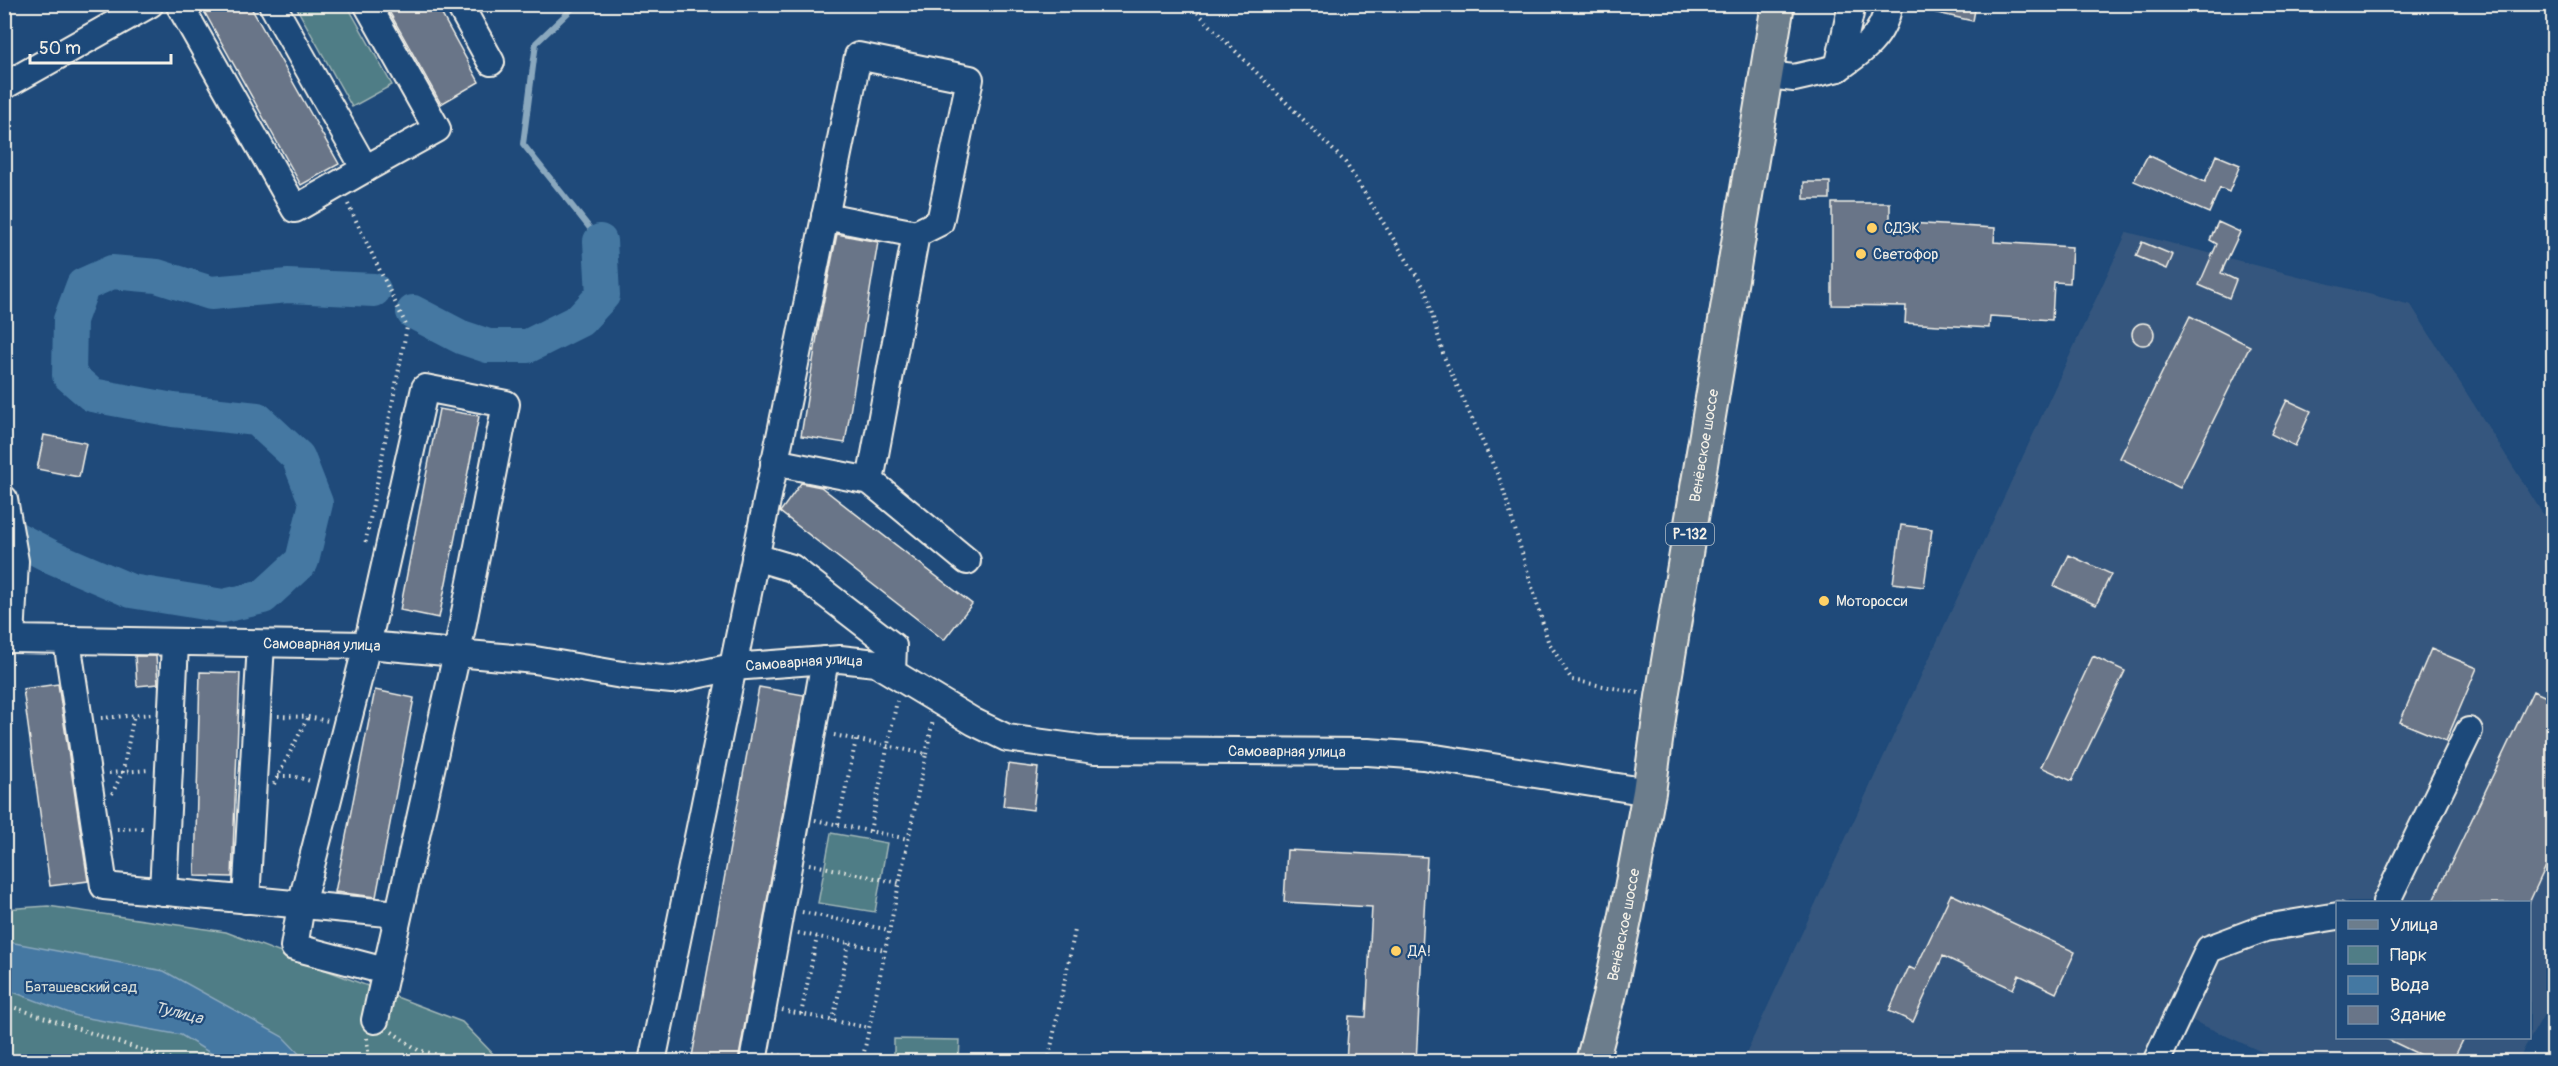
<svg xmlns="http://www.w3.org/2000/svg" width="2558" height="1066" viewBox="0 0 2558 1066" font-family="Pangolin,sans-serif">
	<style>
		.built { fill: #35577e; fill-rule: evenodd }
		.green { fill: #507d86; stroke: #a2b7b7; stroke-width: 1.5 }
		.water { fill: #4478a2; stroke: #8aa8be; stroke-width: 1.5 }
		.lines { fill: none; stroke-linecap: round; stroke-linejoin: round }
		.stream { stroke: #8aa8be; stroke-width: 6 }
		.river { stroke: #4478a2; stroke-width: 34 }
		.building { fill: #697588; stroke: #f4f1e8; stroke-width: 1.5 }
		.minor-casing { stroke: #f4f1e8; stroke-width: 30 }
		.major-casing { stroke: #f4f1e8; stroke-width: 36 }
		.path { stroke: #f4f1e8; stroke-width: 4; stroke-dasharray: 1.5 4.5; stroke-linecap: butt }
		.minor { stroke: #1f4a7a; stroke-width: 26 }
		.major { stroke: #6c7d8c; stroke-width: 32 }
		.poi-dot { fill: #ffd166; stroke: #1f4a7a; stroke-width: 2 }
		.labels { text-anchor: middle; stroke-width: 4.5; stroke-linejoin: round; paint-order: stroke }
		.shield { fill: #1f4a7a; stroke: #b4bfc7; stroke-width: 1.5 }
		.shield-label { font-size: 14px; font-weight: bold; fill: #f4f1e8 }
		.poi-label { font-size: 15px; fill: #f4f1e8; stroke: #1f4a7a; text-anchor: start }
		.street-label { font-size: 15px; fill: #f4f1e8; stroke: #1f4a7a }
		.park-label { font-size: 15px; fill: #dbe0d9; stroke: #1f4a7a }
		.water-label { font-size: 16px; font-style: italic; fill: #dadfde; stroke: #1f4a7a }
	</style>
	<rect width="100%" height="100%" fill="#1f4a7a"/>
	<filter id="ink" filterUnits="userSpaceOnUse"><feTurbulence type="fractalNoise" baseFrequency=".0167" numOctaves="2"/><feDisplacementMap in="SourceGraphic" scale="12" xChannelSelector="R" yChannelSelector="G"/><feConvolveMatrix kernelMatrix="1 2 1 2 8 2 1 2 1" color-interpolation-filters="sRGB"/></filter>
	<g filter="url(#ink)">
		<path class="built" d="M 2127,232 L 2411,305 L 2553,530 L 2553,999 L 2517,1061 L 2282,1061 L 2180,1015 L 2161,1061 L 1742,1062 ZM 2338,902 L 2530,902 L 2530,1038 L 2338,1038 Z"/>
		<path class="green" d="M 295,5 L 347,5 L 392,85 L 352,107 Z
			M 831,833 L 887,843 L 875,912 L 818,903 Z
			M 48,906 L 226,932 L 462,1022 L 500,1061 L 5,1062 L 5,909 Z
			M 894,1039 L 960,1040 L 959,1061 L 894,1061 Z"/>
		<path class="water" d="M 9,942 L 164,971 L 283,1037 L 306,1061 L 223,1061 L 181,1035 L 77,1016 L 5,989 L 5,953 Z"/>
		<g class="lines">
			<path class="stream" d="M 577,4 L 536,43 L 523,144 L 600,241"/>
			<path class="river" d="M 413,312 L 461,337 L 488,346 L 528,346 L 580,320 L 603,295 L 600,241
				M 4,532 L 52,557 L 131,591 L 223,606 L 263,597 L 302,561 L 316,503 L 298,457 L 257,419 L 173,410 L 92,395 L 69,375 L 70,320 L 83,285 L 112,272 L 157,276 L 211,293 L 288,286 L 374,290"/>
		</g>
		<path class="building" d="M 200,4 L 249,4 L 339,164 L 301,185 Z
			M 385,4 L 436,4 L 479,82 L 441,104 Z
			M 1929,4 L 1976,4 L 1973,21 L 1928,11 Z
			M 2148,155 L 2205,182 L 2216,155 L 2240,165 L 2229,192 L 2220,188 L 2209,213 L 2134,181 Z
			M 1804,182 L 1830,182 L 1830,199 L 1804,199 Z
			M 1832,203 L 1890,203 L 1890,222 L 1995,228 L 1994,242 L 2072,247 L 2070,283 L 2054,282 L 2052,320 L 1990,316 L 1989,328 L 1905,323 L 1906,306 L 1832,305 Z
			M 2218,222 L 2240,232 L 2221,273 L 2236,280 L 2229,298 L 2199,285 L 2217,244 L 2210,240 Z
			M 837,234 L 878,242 L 845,443 L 801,436 L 819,324 Z
			M 2142,242 L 2173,255 L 2167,269 L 2136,256 Z
			M 2190,316 L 2250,346 L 2180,488 L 2120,458 Z
			M2132 334a11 11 0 1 1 22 0a11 11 0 1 1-22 0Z
			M 2287,400 L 2311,411 L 2295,446 L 2271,434 Z
			M 439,409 L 479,416 L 439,618 L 400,610 Z
			M 44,435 L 86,443 L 79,477 L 37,469 Z
			M 801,483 L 821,487 L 972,604 L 944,640 L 780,512 Z
			M 1901,525 L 1932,529 L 1924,587 L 1893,583 Z
			M 2069,555 L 2111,574 L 2096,605 L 2054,586 Z
			M 2431,649 L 2477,668 L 2446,741 L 2400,722 Z
			M 135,656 L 156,656 L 158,684 L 137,686 Z
			M 2093,656 L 2125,671 L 2072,781 L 2041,767 Z
			M 200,672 L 240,673 L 232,877 L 195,876 Z
			M 58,684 L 88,881 L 50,886 L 23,689 Z
			M 759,687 L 804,695 L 738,1062 L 691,1062 Z
			M 375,690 L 414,698 L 376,897 L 335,892 Z
			M 2533,691 L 2553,700 L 2553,851 L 2529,903 L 2432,903 Z
			M 1008,764 L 1038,768 L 1033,810 L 1003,806 Z
			M 1287,850 L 1427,857 L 1416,1062 L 1346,1062 L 1349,1016 L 1366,1017 L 1372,907 L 1284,902 Z
			M 1951,894 L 2075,952 L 2056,993 L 2019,975 L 2013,989 L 1943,956 L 1913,1022 L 1889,1011 L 1909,967 L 1915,970 Z
			M 2385,1038 L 2464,1038 L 2452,1062 L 2435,1062 Z"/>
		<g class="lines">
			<defs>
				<g id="minor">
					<path d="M 179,4 L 295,209 L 365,169 L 272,4"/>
					<path d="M 459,4 L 491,62"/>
					<path d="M 1838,68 C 1863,51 1883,37 1889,4"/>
					<path d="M 1768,75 L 1794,78 L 1838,68 L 1852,4"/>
					<path d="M 4,86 L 150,4"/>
					<path d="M 365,169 L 437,129 L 367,4"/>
					<path d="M 825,216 L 916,234"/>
					<path d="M 774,462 L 870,481"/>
					<path id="s1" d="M 4,499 L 15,561 L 11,639 L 367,645 L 535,660 L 622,675 L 672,680 L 733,667 L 840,659 L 876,663 L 974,722 L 1007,738 L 1095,750 L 1368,752 L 1423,756 L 1649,792"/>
					<path d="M 755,557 L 792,568 L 893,646 L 892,672"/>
					<path d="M 67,641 L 104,886 L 398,914"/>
					<path d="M 163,892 L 175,644"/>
					<path d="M 246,900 L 261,644"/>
					<path d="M 2386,902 L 2469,731"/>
					<path d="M 375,1020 L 457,653 L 506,404 L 425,388 L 367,645 L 301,905 L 294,947 L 385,971"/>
					<path d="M 652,1062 L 858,56 L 970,79 L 940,222 L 916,234 L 870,481 L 967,561"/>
					<path d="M 753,1062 L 825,660"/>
					<path d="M 2156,1062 L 2209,949 L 2265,928 L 2338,916"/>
				</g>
				<g id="major">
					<path id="s2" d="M 1592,1062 L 1609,997 L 1626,915 L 1649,792 L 1662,697 L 1778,4"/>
				</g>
			</defs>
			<use href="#minor" class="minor-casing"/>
			<use href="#major" class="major-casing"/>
			<path class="path" d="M 1189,4 L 1345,162 L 1425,289 L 1444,357 L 1501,482 L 1548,641 L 1572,680 L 1639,693
				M 348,204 L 407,327 L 365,545
				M 278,716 L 308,717 L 328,721
				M 101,718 L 153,714
				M 834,735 L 926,754 L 862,1062
				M 926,754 L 933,720
				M 109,773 L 149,770
				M 278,776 L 292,776 L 311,781
				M 274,784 L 308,717
				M 112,794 L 123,771 L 134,714
				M 815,820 L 908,839
				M 838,824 L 856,740
				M 117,829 L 146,828
				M 870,831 L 897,701
				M 809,864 L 899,883
				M 802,912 L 889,930
				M 798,933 L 885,950
				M 4,1004 L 178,1062
				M 782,1010 L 869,1028
				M 801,1014 L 817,937
				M 833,1021 L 849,943
				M 392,1032 L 418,1050 L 467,1062
				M 367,1038 L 369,1062
				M 774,1054 L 808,1062
				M 1048,1062 L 1075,930"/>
			<use href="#minor" class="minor"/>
			<use href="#major" class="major"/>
		</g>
	</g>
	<g class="poi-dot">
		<circle cx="1872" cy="228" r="6"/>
		<circle cx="1861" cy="254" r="6"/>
		<circle cx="1824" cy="601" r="6"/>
		<circle cx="1396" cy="951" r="6"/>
	</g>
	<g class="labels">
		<rect class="shield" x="1666" y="523" width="48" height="22" rx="4.5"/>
		<g class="shield-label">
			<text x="1690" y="539">Р-132</text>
		</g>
		<g class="poi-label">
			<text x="1884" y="233">СДЭК</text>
			<text x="1873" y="259">Светофор</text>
			<text x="1836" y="606">Моторосси</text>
			<text x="1408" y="956">ДА!</text>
		</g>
		<g class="street-label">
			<text dy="5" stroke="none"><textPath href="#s2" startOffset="627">Венёвское шоссе</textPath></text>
			<text dy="5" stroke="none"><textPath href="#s1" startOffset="452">Самоварная улица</textPath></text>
			<text dy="5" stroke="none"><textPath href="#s1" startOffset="938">Самоварная улица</textPath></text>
			<text dy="5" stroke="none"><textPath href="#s1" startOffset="1442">Самоварная улица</textPath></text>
			<text dy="5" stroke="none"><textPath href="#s2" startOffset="141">Венёвское шоссе</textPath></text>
		</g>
		<g class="park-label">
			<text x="81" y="992">Баташевский сад</text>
		</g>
		<g class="water-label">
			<text transform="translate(179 1012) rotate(14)" y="6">Тулица</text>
		</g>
	</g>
	<rect width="2558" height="1066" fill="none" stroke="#1f4a7a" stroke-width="24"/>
	<rect x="12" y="12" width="2534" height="1042" fill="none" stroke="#f4f1e8" stroke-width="2" filter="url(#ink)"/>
	<rect x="2336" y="901" width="195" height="138" fill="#1f4a7a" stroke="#748da6" stroke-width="1.5"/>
	<rect x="2348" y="920" width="30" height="9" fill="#6c7d8c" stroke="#748da6" stroke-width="1.5"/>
	<text x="2390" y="931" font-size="18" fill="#f4f1e8">Улица</text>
	<rect x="2348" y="946" width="30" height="18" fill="#507d86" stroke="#748da6" stroke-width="1.5"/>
	<text x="2390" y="961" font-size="18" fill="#f4f1e8">Парк</text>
	<rect x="2348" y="976" width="30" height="18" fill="#4478a2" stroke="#748da6" stroke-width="1.5"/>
	<text x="2390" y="991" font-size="18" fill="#f4f1e8">Вода</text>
	<rect x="2348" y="1006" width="30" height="18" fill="#697588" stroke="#748da6" stroke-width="1.5"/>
	<text x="2390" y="1021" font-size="18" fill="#f4f1e8">Здание</text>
	<path d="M30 54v9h141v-9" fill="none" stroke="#f4f1e8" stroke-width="3"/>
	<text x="39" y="54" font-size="18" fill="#f4f1e8" stroke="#1f4a7a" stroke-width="4.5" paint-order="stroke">50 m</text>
</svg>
